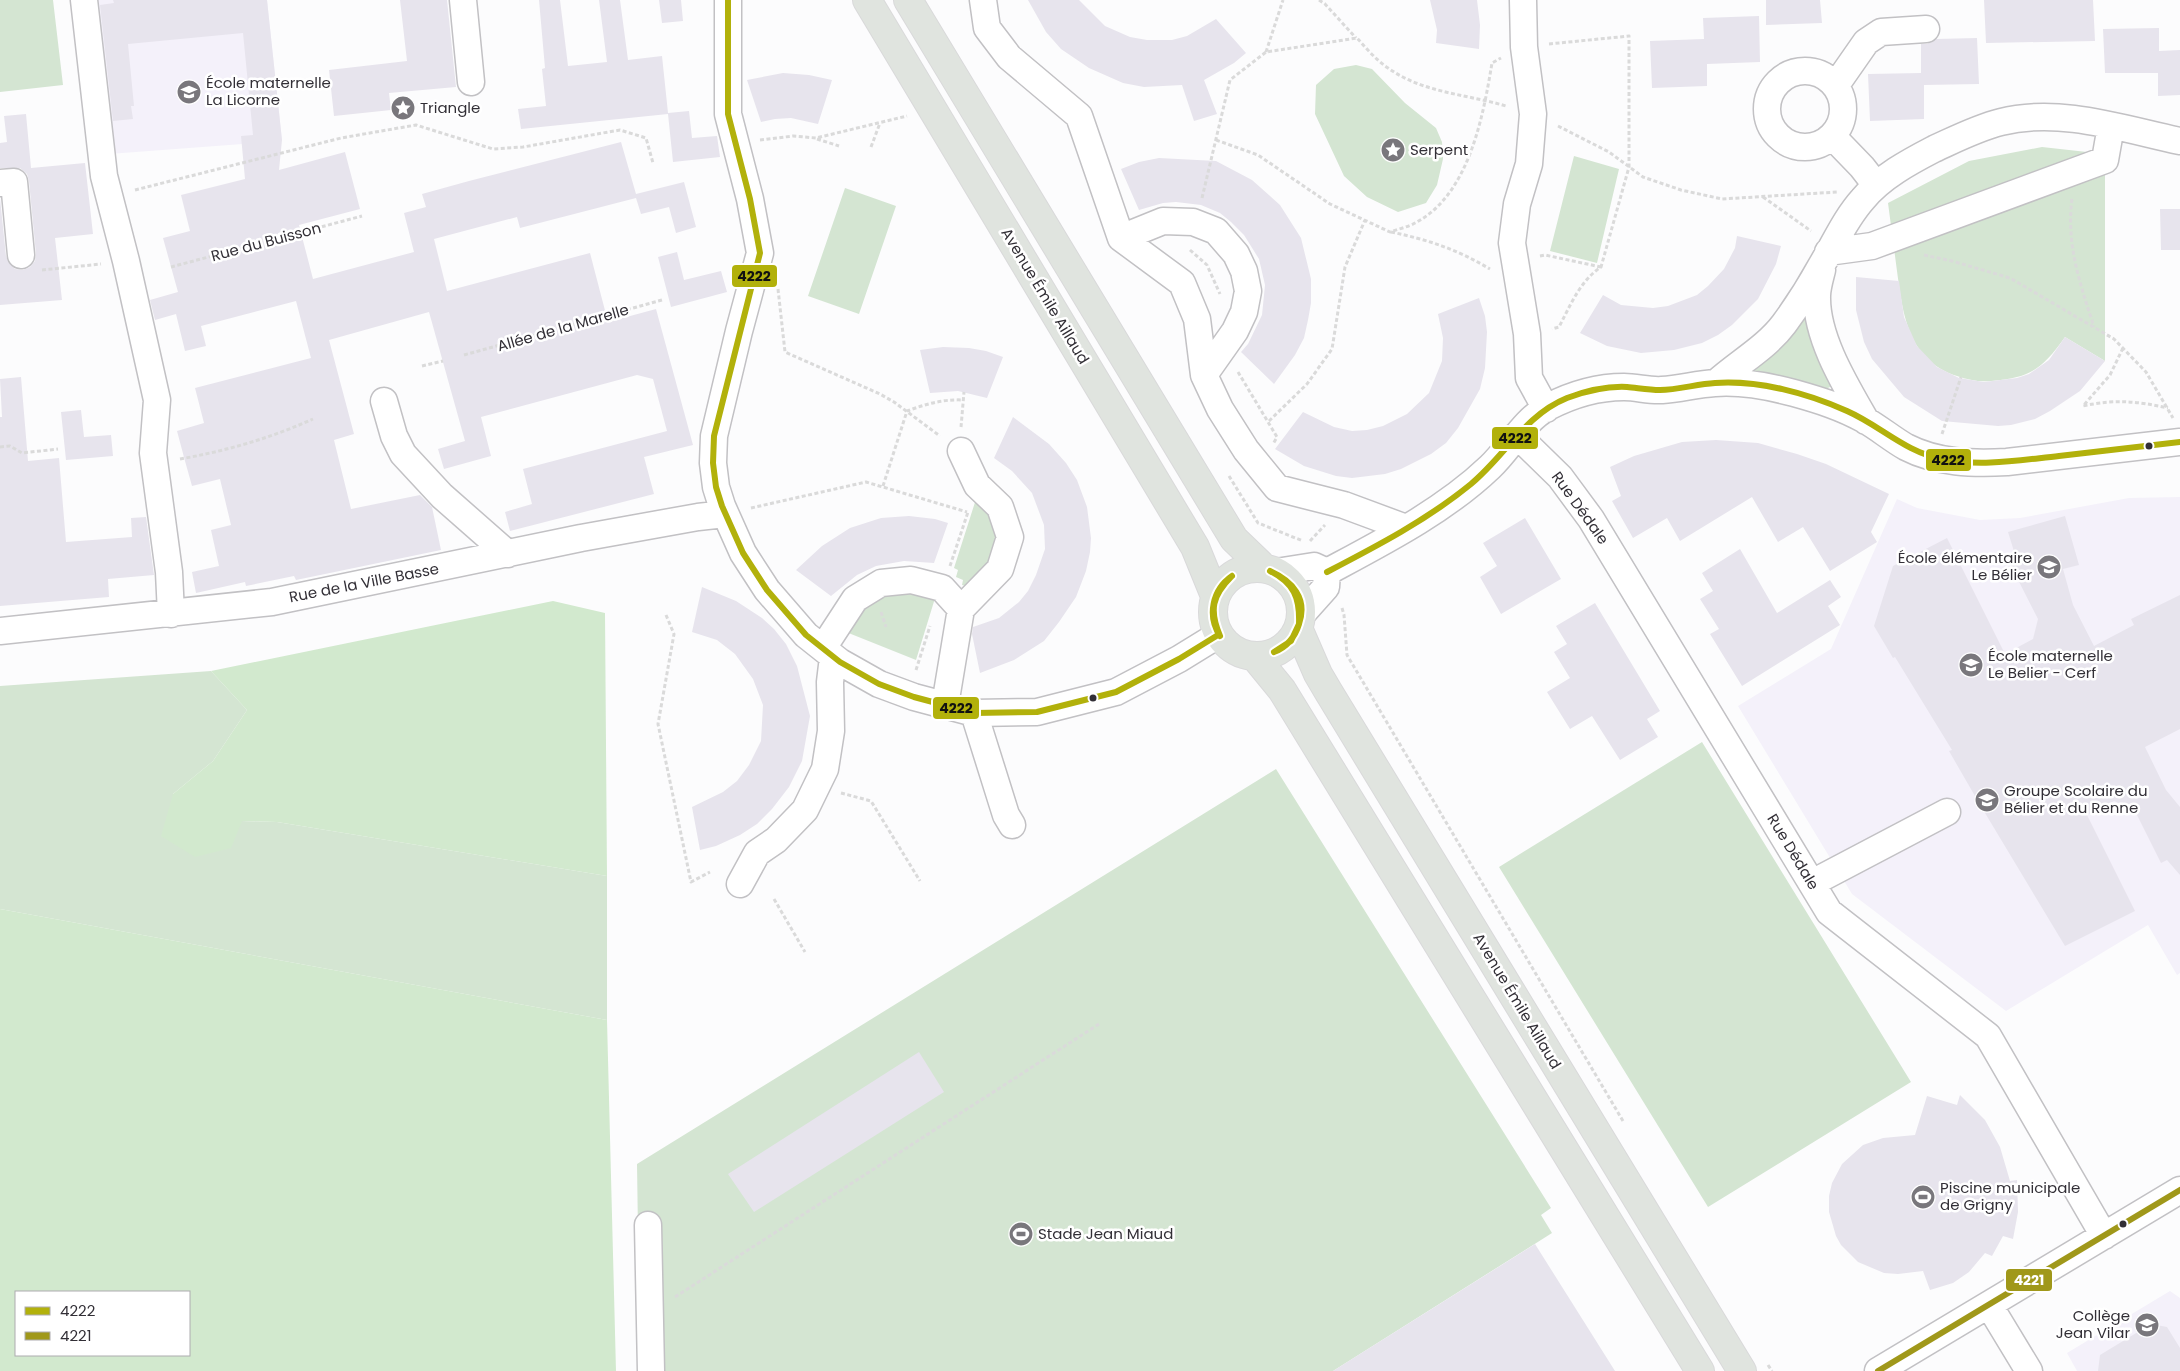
<svg xmlns="http://www.w3.org/2000/svg" width="2180" height="1371" viewBox="0 0 2180 1371" font-family="Poppins,sans-serif">
	<style>
		.built { fill: #f4f1fa }
		.green { fill: #d4e5d2 }
		.forest { fill: #d2e9ce; fill-rule: evenodd }
		.building { fill: #e7e4ed }
		.lines { fill: none; stroke-linecap: round; stroke-linejoin: round }
		.minor-casing { stroke: #c2c1c4; stroke-width: 29 }
		.major-casing { stroke: #d9d9da; stroke-width: 30 }
		.path { stroke: #dadada; stroke-width: 3; stroke-dasharray: 4 2.5; stroke-linecap: butt }
		.minor { stroke: #fff; stroke-width: 26 }
		.major { stroke: #e0e4df; stroke-width: 28 }
		.bus-1-casing { stroke: #fff; stroke-width: 10 }
		.bus-2-casing { stroke: #fff; stroke-width: 10 }
		.bus-1 { stroke: #b2b10b; stroke-width: 6 }
		.bus-2 { stroke: #a0981a; stroke-width: 6 }
		.bus-dot { fill: #322f36; stroke: #fff; stroke-width: 2 }
		.labels { text-anchor: middle; stroke-width: 5; stroke-linejoin: round; paint-order: stroke }
		.poi-label { font-size: 15px; fill: #322f36; stroke: #fff; text-anchor: start }
		.street-label { font-size: 15px; fill: #322f36; stroke: #fff }
		.line-badge { stroke: #fff; stroke-width: 2 }
		.badge-label { font-size: 14px; text-anchor: middle; font-weight: bold; fill: #fff }
		.pale-badge-label { font-size: 14px; text-anchor: middle; font-weight: bold; fill: #111 }
	</style>
	<rect width="100%" height="100%" fill="#fcfcfd"/>
	<path class="built" d="M 92,0 L 267,0 L 282,141 L 109,154 Z
		M 2180,497 L 2180,973 L 2177,975 L 2148,925 L 2006,1011 L 1852,894 L 1738,706 L 1831,649 L 1897,499 L 1917,508 L 1980,520 L 2020,518 L 2129,498 Z
		M 2170,1291 L 2180,1298 L 2180,1371 L 2077,1371 L 2067,1353 Z"/>
	<path class="green" d="M 0,0 L 53,0 L 63,85 L 0,92 Z
		M 1356,65 L 1372,69 L 1405,103 L 1436,128 L 1442,142 L 1443,159 L 1437,185 L 1426,203 L 1398,212 L 1367,197 L 1344,176 L 1315,114 L 1316,85 L 1334,69 Z
		M 2042,147 L 2105,154 L 2105,361 L 2065,337 C 2042,369 2031,378 1991,381 C 1979,382 1968,380 1957,376 C 1908,360 1903,315 1897,271 C 1894,248 1891,226 1888,203 L 1969,161 Z
		M 1574,156 L 1619,169 L 1597,263 L 1550,251 Z
		M 845,188 L 896,206 L 859,314 L 808,296 Z
		M 1806,308 L 1834,385 L 1826,389 L 1791,378 L 1757,373 L 1753,370 Z
		M 977,496 L 993,510 L 1002,540 L 973,588 L 962,585 L 963,580 L 956,577 L 958,570 L 954,568 Z
		M 893,589 L 936,595 L 916,660 L 846,632 L 856,613 Z
		M 211,671 L 247,710 L 213,761 L 173,794 L 242,821 L 277,822 L 607,876 L 607,1020 L 0,909 L 0,686 Z
		M 1702,742 L 1911,1082 L 1708,1207 L 1499,867 Z
		M 1276,769 L 1551,1208 L 1541,1215 L 1552,1233 L 1333,1371 L 640,1371 L 637,1164 Z"/>
	<path class="forest" d="M 553,601 L 605,613 L 607,876 L 277,822 L 242,821 L 231,848 L 195,857 L 161,836 L 173,794 L 213,761 L 247,710 L 211,671 Z
		M 0,909 L 607,1020 L 616,1371 L 0,1371 ZM 189,1292 L 189,1355 L 16,1355 L 16,1292 Z"/>
	<path class="building" d="M 113,0 L 267,0 L 282,140 L 279,170 L 345,152 L 360,209 L 299,225 L 313,279 L 414,252 L 404,213 L 426,207 L 422,194 L 469,181 L 621,142 L 636,194 L 684,182 L 696,227 L 676,233 L 669,207 L 641,214 L 636,198 L 520,228 L 517,217 L 434,239 L 447,291 L 590,253 L 608,322 L 656,309 L 693,445 L 644,457 L 654,494 L 510,531 L 505,512 L 532,504 L 523,469 L 667,431 L 653,379 L 637,375 L 481,417 L 491,456 L 444,469 L 438,449 L 465,441 L 429,312 L 329,340 L 354,434 L 334,440 L 351,509 L 420,495 L 432,507 L 441,550 L 296,580 L 294,576 L 246,586 L 245,582 L 196,593 L 192,572 L 219,566 L 211,530 L 231,525 L 220,479 L 192,486 L 185,461 L 177,431 L 204,423 L 195,388 L 311,358 L 296,301 L 201,326 L 206,346 L 185,351 L 176,314 L 155,320 L 150,300 L 178,292 L 163,238 L 190,231 L 181,195 L 245,179 L 241,136 L 253,135 L 243,33 L 128,44 L 134,106 L 131,106 L 133,119 L 113,121 L 100,5 L 114,3 Z
		M 400,0 L 447,0 L 456,87 L 389,93 L 391,110 L 334,116 L 329,70 L 407,61 Z
		M 539,0 L 560,0 L 568,66 L 607,62 L 599,0 L 620,0 L 628,60 L 662,56 L 668,113 L 689,111 L 692,138 L 717,136 L 720,157 L 673,162 L 668,114 L 521,129 L 518,109 L 546,106 L 542,69 L 545,68 Z
		M 659,0 L 681,0 L 683,21 L 662,23 Z
		M 1028,0 L 1079,0 L 1105,26 L 1130,37 L 1147,40 L 1172,40 L 1187,36 L 1216,19 L 1246,53 L 1234,63 L 1204,80 L 1217,114 L 1194,121 L 1182,85 L 1144,87 L 1123,83 L 1089,68 L 1061,49 L 1046,32 Z
		M 1430,0 L 1477,0 L 1480,25 L 1479,49 L 1436,43 L 1437,30 Z
		M 1766,0 L 1820,0 L 1822,23 L 1766,25 Z
		M 1984,0 L 2093,0 L 2095,41 L 1986,43 Z
		M 1759,16 L 1760,62 L 1707,64 L 1707,86 L 1652,88 L 1650,41 L 1704,39 L 1703,18 Z
		M 2159,28 L 2159,51 L 2180,50 L 2180,95 L 2158,96 L 2158,73 L 2105,73 L 2103,29 Z
		M 1977,38 L 1979,84 L 1924,85 L 1924,119 L 1870,121 L 1868,74 L 1921,73 L 1921,44 L 1927,44 L 1936,39 Z
		M 783,73 L 809,75 L 832,80 L 818,124 L 791,118 L 775,119 L 761,122 L 747,80 Z
		M 26,114 L 31,168 L 85,163 L 93,234 L 55,238 L 62,300 L 0,305 L 0,198 L 6,256 L 9,263 L 15,269 L 23,270 L 30,267 L 35,261 L 36,254 L 29,181 L 27,174 L 20,168 L 0,168 L 0,143 L 7,142 L 4,116 Z
		M 1159,158 L 1216,161 L 1252,180 L 1280,205 L 1301,238 L 1311,279 L 1311,303 L 1308,320 L 1304,338 L 1295,355 L 1274,384 L 1241,352 L 1248,344 L 1262,315 L 1265,285 L 1259,259 L 1244,235 L 1231,222 L 1220,213 L 1201,205 L 1176,202 L 1163,203 L 1139,210 L 1121,169 L 1139,162 Z
		M 2160,209 L 2180,209 L 2180,250 L 2161,250 Z
		M 1737,236 L 1781,246 L 1776,264 L 1758,299 L 1732,325 L 1718,335 L 1702,343 L 1674,350 L 1641,353 L 1607,346 L 1580,333 L 1603,295 L 1621,305 L 1653,308 L 1668,306 L 1697,295 L 1708,286 L 1724,269 L 1735,248 Z
		M 677,252 L 684,280 L 721,271 L 727,292 L 671,307 L 658,257 Z
		M 1856,277 L 1899,281 L 1904,317 L 1917,346 L 1937,367 L 1959,378 L 1984,382 L 2017,378 L 2029,374 L 2049,360 L 2065,337 L 2105,361 L 2080,391 L 2050,411 L 2035,419 L 2011,425 L 1998,426 L 1942,421 L 1904,397 L 1872,359 L 1864,342 L 1856,310 Z
		M 1479,298 L 1485,316 L 1487,332 L 1485,368 L 1480,389 L 1458,428 L 1446,443 L 1431,454 L 1401,469 L 1385,474 L 1352,478 L 1336,476 L 1304,466 L 1275,449 L 1303,412 L 1334,427 L 1352,431 L 1367,430 L 1383,426 L 1407,414 L 1429,393 L 1442,361 L 1443,338 L 1438,314 Z
		M 943,347 L 969,348 L 986,351 L 1003,357 L 987,398 L 958,391 L 930,393 L 920,350 Z
		M 21,377 L 28,461 L 59,458 L 66,542 L 132,537 L 131,518 L 146,517 L 154,575 L 108,579 L 109,597 L 0,606 L 0,417 L 2,417 L 0,379 Z
		M 81,410 L 84,437 L 111,435 L 113,456 L 66,460 L 61,412 Z
		M 1013,417 L 1049,444 L 1066,463 L 1077,480 L 1087,507 L 1091,538 L 1090,552 L 1086,571 L 1076,597 L 1059,622 L 1044,641 L 1014,660 L 980,673 L 972,634 L 973,627 L 999,618 L 1019,602 L 1028,591 L 1036,575 L 1045,549 L 1044,525 L 1032,493 L 1012,471 L 994,458 Z
		M 1716,440 L 1758,443 L 1797,454 L 1826,464 L 1889,494 L 1871,532 L 1877,542 L 1830,571 L 1803,527 L 1778,542 L 1752,497 L 1680,541 L 1667,518 L 1633,538 L 1612,501 L 1621,496 L 1610,467 L 1634,456 L 1682,442 Z
		M 909,516 L 935,519 L 948,523 L 934,563 L 904,561 L 876,566 L 857,575 L 831,596 L 796,570 L 822,546 L 850,528 L 881,518 Z
		M 2065,516 L 2079,565 L 2063,569 L 2073,605 L 2094,646 L 2134,625 L 2131,619 L 2180,595 L 2180,729 L 2145,747 L 2166,790 L 2180,807 L 2180,875 L 2167,860 L 2161,863 L 2134,809 L 2114,801 L 2087,815 L 2135,911 L 2065,946 L 1979,803 L 1949,751 L 1952,750 L 1895,657 L 1893,658 L 1874,626 L 1893,566 L 1947,538 L 2005,654 L 2033,639 L 2038,619 L 2010,564 L 2017,561 L 2008,532 Z
		M 1525,518 L 1561,579 L 1501,614 L 1480,577 L 1497,566 L 1483,543 Z
		M 1740,549 L 1777,613 L 1830,580 L 1841,597 L 1828,606 L 1840,625 L 1742,686 L 1710,634 L 1719,629 L 1700,599 L 1713,591 L 1702,573 Z
		M 702,587 L 736,601 L 762,618 L 774,629 L 786,644 L 797,666 L 810,716 L 802,761 L 789,787 L 772,809 L 757,824 L 740,835 L 716,846 L 700,850 L 692,807 L 723,792 L 737,781 L 749,765 L 761,741 L 763,705 L 753,679 L 735,654 L 717,640 L 692,632 Z
		M 1595,603 L 1660,711 L 1647,719 L 1658,737 L 1620,760 L 1592,716 L 1570,729 L 1547,692 L 1570,678 L 1554,652 L 1567,644 L 1556,626 Z
		M 919,1052 L 944,1092 L 754,1212 L 728,1174 Z
		M 1960,1095 L 1985,1120 L 2000,1147 L 2010,1181 L 2017,1180 L 2018,1212 L 2013,1239 L 2003,1236 L 1992,1256 L 1985,1253 L 1969,1272 L 1953,1283 L 1930,1290 L 1923,1271 L 1898,1274 L 1884,1273 L 1858,1262 L 1841,1245 L 1836,1236 L 1829,1212 L 1829,1196 L 1832,1183 L 1842,1164 L 1863,1145 L 1883,1138 L 1915,1135 L 1927,1096 L 1957,1105 Z
		M 1535,1244 L 1615,1371 L 1333,1371 Z
		M 2151,1324 L 2167,1327 L 2180,1348 L 2180,1371 L 2098,1371 L 2100,1355 Z"/>
	<g class="lines">
		<defs>
			<path id="minor" d="M 84,0 L 104,176 L 126,261 L 157,400 L 153,453 L 169,572 L 171,614
				M 463,0 L 471,82
				M 728,0 L 728,114 L 750,199 L 760,253 L 739,331 L 714,436 L 713,463 L 716,487 L 722,506 L 743,553 L 767,590 L 806,635 L 840,662 L 879,684 L 914,697 L 974,713 L 1037,712 L 1116,692 L 1179,659 L 1218,635
				M 983,0 L 987,28 L 1009,57 L 1079,116 L 1121,238 L 1182,283 L 1197,319 L 1204,375 L 1220,409 L 1246,450 L 1277,488 L 1344,505 L 1406,528
				M 1523,0 L 1524,47 L 1533,114 L 1529,164 L 1517,204 L 1512,243 L 1527,334 L 1529,378 L 1546,409
				M1767 109a38 38 0 1 1 76 0a38 38 0 1 1-76 0Z
				M 1836,85 L 1866,42 L 1881,32 L 1926,29
				M 1833,137 L 1862,167 L 1876,185
				M 0,183 L 14,182 L 21,255
				M 1121,238 L 1163,221 L 1193,222 L 1216,231 L 1236,254 L 1244,271 L 1248,291 L 1244,312 L 1235,331 L 1204,375
				M 1828,252 L 1872,246 L 2105,160 L 2111,126
				M 1822,270 C 1820,278 1817,288 1817,296 C 1816,338 1846,386 1866,421
				M 1716,383 C 1738,363 1766,348 1784,324 C 1798,305 1810,286 1821,266 C 1835,243 1845,219 1863,199 C 1881,177 1909,162 1934,149 C 1956,139 1977,128 2001,122 C 2060,107 2123,129 2180,141
				M 384,401 L 394,436 L 403,454 L 442,496 L 508,554
				M 1517,435 L 1560,477 L 1591,519 L 1829,912 L 1988,1036 L 2104,1236
				M 1276,572 L 1314,566 L 1327,572
				M 1327,572 C 1383,542 1444,511 1490,467 C 1510,448 1523,421 1548,407 C 1571,395 1597,387 1624,387 C 1637,387 1649,391 1662,390 C 1680,389 1697,384 1715,383 C 1741,381 1768,386 1794,393 C 1819,400 1842,407 1865,420 C 1879,428 1892,439 1906,447 C 1937,463 1973,464 2007,462 L 2180,442
				M 1301,615 L 1326,587 L 1327,572
				M 0,631 L 272,602 L 581,538 L 698,517 L 725,514
				M 823,648 L 855,599 L 881,583 L 911,580 L 942,588 L 961,609
				M 945,705 L 961,609 L 1000,569 L 1010,537 L 1000,507 L 977,485 L 961,451
				M 974,713 L 1006,815 L 1012,825
				M 1812,883 L 1947,812
				M 740,884 L 757,853 L 776,840 L 805,810 L 825,769 L 831,731 L 830,682 L 833,657
				M 648,1225 L 651,1371
				M 1989,1305 L 2029,1371
				M 1878,1371 L 2180,1190"/>
			<path id="major" d="M 867,0 L 1195,547 L 1215,596
				M 908,0 L 1234,539 L 1264,568
				M1213 612a44 44 0 1 1 88 0a44 44 0 1 1-88 0Z
				M 1298,628 L 1318,674 L 1328,691 L 1742,1371
				M 1255,657 L 1282,690 L 1700,1371"/>
		</defs>
		<use href="#minor" class="minor-casing"/>
		<use href="#major" class="major-casing"/>
		<path class="path" d="M 1319,0 L 1325,4 L 1356,38
			M 1549,44 L 1629,36 L 1629,167 L 1601,267 C 1580,281 1570,306 1559,327 L 1552,329
			M 1266,52 L 1283,0
			M 1558,126 L 1609,152 L 1643,177 L 1681,190 L 1722,199 L 1837,192
			M 817,139 L 839,146
			M 760,140 L 793,136 L 816,138 L 907,116
			M 1216,140 L 1258,155 L 1330,204 L 1390,232 C 1398,229 1408,227 1415,223 C 1469,195 1483,117 1492,63 L 1501,58
			M 871,147 L 880,123
			M 135,190 L 341,138 L 416,125 L 493,149 L 523,147 L 620,130 L 646,138 L 653,163
			M 1763,197 L 1811,231
			M 1202,198 L 1230,80 L 1266,52 L 1357,38 C 1366,48 1376,60 1388,68 C 1423,93 1466,94 1506,106
			M 2072,199 C 2066,244 2080,284 2094,327
			M 1391,232 C 1429,240 1456,249 1490,269
			M 1190,250 L 1207,265 L 1220,294
			M 1924,255 L 1952,261 L 2010,278 L 2114,339 L 2146,372 L 2173,418
			M 1540,256 L 1545,255 L 1601,267
			M 171,267 L 362,216
			M 42,270 L 101,264
			M 778,289 L 785,352 L 880,394 L 894,402 L 940,436
			M 2123,348 L 2110,375 L 2083,406 C 2115,399 2136,401 2168,408
			M 464,355 L 662,300
			M 422,366 L 443,361
			M 1238,372 L 1277,437 L 1273,444
			M 1269,421 L 1307,384 L 1332,349 L 1345,267 L 1365,220
			M 961,427 L 964,392
			M 1942,434 L 1961,377
			M 0,447 L 10,446 L 22,453 L 58,449
			M 180,459 C 226,451 271,438 313,419
			M 1229,476 L 1258,523 L 1303,541
			M 883,486 L 907,411 C 926,404 943,399 963,400
			M 751,508 L 866,482 L 967,512
			M 1310,541 L 1325,525
			M 950,566 L 968,512
			M 1342,608 L 1344,615 L 1347,655 L 1623,1121
			M 881,612 L 886,627
			M 666,615 L 674,634 L 658,724 L 691,882 L 710,872
			M 916,670 L 930,626
			M 841,793 L 871,801 L 920,881
			M 774,899 L 805,952
			M 675,1297 L 1099,1024
			M 1768,1365 L 1772,1371"/>
		<use href="#minor" class="minor"/>
		<use href="#major" class="major"/>
		<defs>
			<path id="bus-1" d="M 728,0 L 728,114 L 750,199 L 760,253 L 714,436 L 713,463 L 716,487 L 722,506 L 743,553 L 767,590 L 806,635 L 840,662 L 879,684 L 914,697 L 974,713 L 1037,712 L 1116,692 L 1179,659 L 1218,635
				M 1270,571 C 1292,581 1308,598 1299,624
				M 1270,571 C 1294,583 1300,598 1299,624
				M 1327,572 C 1377,546 1427,520 1471,484 C 1505,456 1525,415 1567,398 C 1586,391 1607,386 1627,387 C 1638,388 1649,390 1660,390 C 1678,390 1697,384 1715,383 C 1759,380 1807,393 1847,411 C 1881,426 1905,452 1942,459 C 1981,467 2020,460 2059,456 C 2099,451 2140,447 2180,442
				M 1220,636 C 1207,616 1212,590 1232,576
				M 1220,636 C 1209,610 1212,596 1232,576
				M 1274,652 L 1291,641 L 1299,624
				M 1274,652 C 1287,647 1295,637 1299,624"/>
			<path id="bus-2" d="M 1878,1371 L 2180,1190"/>
		</defs>
		<use href="#bus-1" class="bus-1-casing"/>
		<use href="#bus-2" class="bus-2-casing"/>
		<use href="#bus-1" class="bus-1"/>
		<use href="#bus-2" class="bus-2"/>
	</g>
	<defs>
		<symbol id="school-disc" viewBox="-11 -11 22 22"><circle r="9.5" fill="#79777c" stroke="#fff"/><path d="M0-5L7-2L0 1L-7-2ZM-4 1L0 2.5L4 1V4Q0 6-4 4Z" fill="#fff"/></symbol>
		<symbol id="sight-disc" viewBox="-11 -11 22 22"><circle r="9.5" fill="#79777c" stroke="#fff"/><path d="M0-6L1.8-2.2L6-1.7L2.9 1.2L3.7 5.4L0 3.3L-3.7 5.4L-2.9 1.2L-6-1.7L-1.8-2.2Z" fill="#fff"/></symbol>
		<symbol id="stadium-disc" viewBox="-11 -11 22 22"><circle r="9.5" fill="#79777c" stroke="#fff"/><path d="M0-5a6.5 5 0 1 0 0 10a6.5 5 0 1 0 0-10ZM-3.5-1.8h7v3.6h-7Z" fill="#fff"/></symbol>
	</defs>
	<g fill-rule="evenodd">
		<use href="#school-disc" x="175" y="78" width="28" height="28"/>
		<use href="#sight-disc" x="389" y="94" width="28" height="28"/>
		<use href="#sight-disc" x="1379" y="136" width="28" height="28"/>
		<use href="#school-disc" x="2035" y="553" width="28" height="28"/>
		<use href="#school-disc" x="1957" y="651" width="28" height="28"/>
		<use href="#school-disc" x="1973" y="786" width="28" height="28"/>
		<use href="#stadium-disc" x="1909" y="1183" width="28" height="28"/>
		<use href="#stadium-disc" x="1007" y="1220" width="28" height="28"/>
		<use href="#school-disc" x="2133" y="1311" width="28" height="28"/>
	</g>
	<g class="bus-dot">
		<circle cx="2149" cy="446" r="4.5"/>
		<circle cx="1093" cy="698" r="4.5"/>
		<circle cx="2123" cy="1224" r="4.5"/>
	</g>
	<g class="labels">
		<g class="poi-label">
			<text x="206" y="88">École maternelle<tspan x="206" dy="17">La Licorne</tspan></text>
			<text x="420" y="113">Triangle</text>
			<text x="1410" y="155">Serpent</text>
			<text x="2032" y="563" text-anchor="end">École élémentaire<tspan x="2032" dy="17">Le Bélier</tspan></text>
			<text x="1988" y="661">École maternelle<tspan x="1988" dy="17">Le Belier - Cerf</tspan></text>
			<text x="2004" y="796">Groupe Scolaire du<tspan x="2004" dy="17">Bélier et du Renne</tspan></text>
			<text x="1940" y="1193">Piscine municipale<tspan x="1940" dy="17">de Grigny</tspan></text>
			<text x="1038" y="1239">Stade Jean Miaud</text>
			<text x="2130" y="1321" text-anchor="end">Collège<tspan x="2130" dy="17">Jean Vilar</tspan></text>
		</g>
		<g class="street-label">
			<text transform="translate(266 242) rotate(-15)" y="5">Rue du Buisson</text>
			<text transform="translate(1045 296) rotate(59)" y="5">Avenue Émile Aillaud</text>
			<text transform="translate(563 328) rotate(-16)" y="5">Allée de la Marelle</text>
			<text transform="translate(1580 508) rotate(54)" y="5">Rue Dédale</text>
			<text transform="translate(364 583) rotate(-11)" y="5">Rue de la Ville Basse</text>
			<text transform="translate(1793 852) rotate(59)" y="5">Rue Dédale</text>
			<text transform="translate(1517 1001) rotate(59)" y="5">Avenue Émile Aillaud</text>
		</g>
	</g>
	<g class="line-badge">
		<rect x="731" y="264" width="47" height="24" rx="5" fill="#b2b10b"/>
		<rect x="1491" y="426" width="48" height="24" rx="5" fill="#b2b10b"/>
		<rect x="1925" y="448" width="47" height="24" rx="5" fill="#b2b10b"/>
		<rect x="932" y="696" width="48" height="24" rx="5" fill="#b2b10b"/>
		<rect x="2005" y="1268" width="48" height="24" rx="5" fill="#a0981a"/>
	</g>
	<g class="badge-label">
		<text x="2029" y="1285">4221</text>
	</g>
	<g class="pale-badge-label">
		<text x="754" y="281">4222</text>
		<text x="1515" y="443">4222</text>
		<text x="1948" y="465">4222</text>
		<text x="956" y="713">4222</text>
	</g>
	<rect x="15" y="1291" width="175" height="65" fill="#ffffff" stroke="#adacaf"/>
	<rect x="25" y="1307" width="25" height="8" fill="#b2b10b" stroke="#adacaf"/>
	<text x="60" y="1316" font-size="15" fill="#322f36">4222</text>
	<rect x="25" y="1332" width="25" height="8" fill="#a0981a" stroke="#adacaf"/>
	<text x="60" y="1341" font-size="15" fill="#322f36">4221</text>
</svg>
